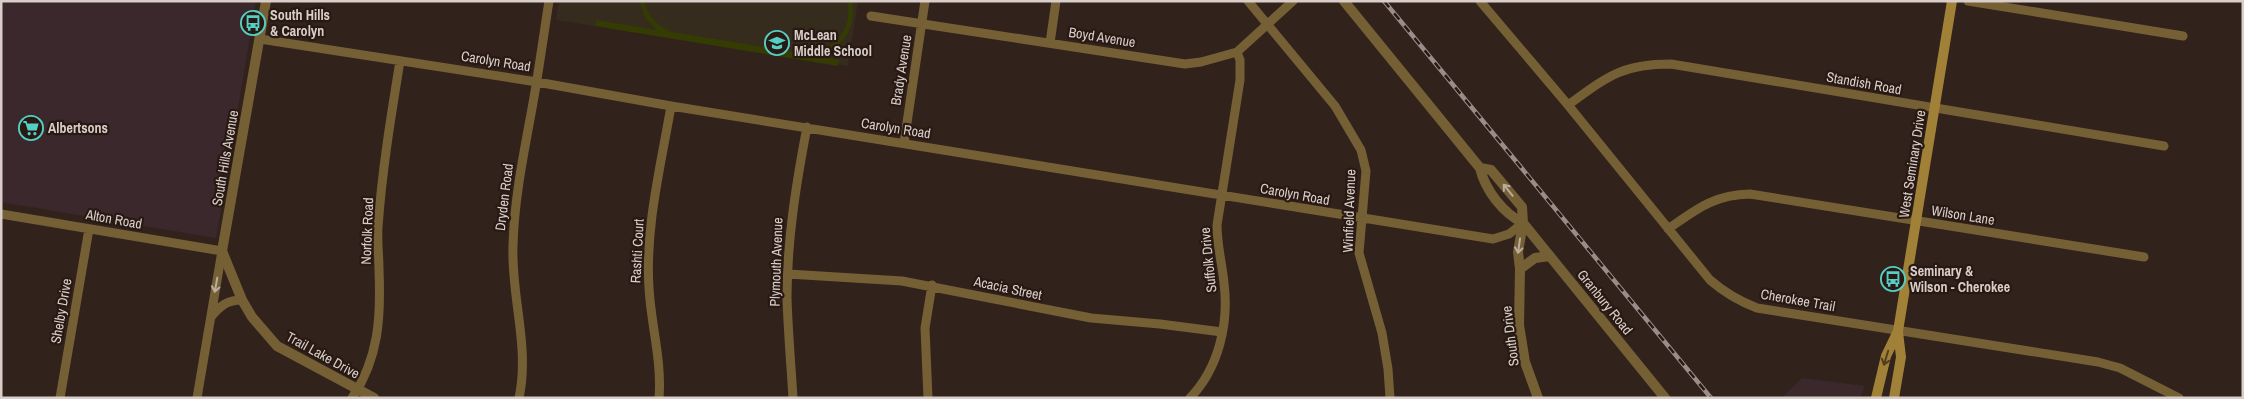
<svg xmlns="http://www.w3.org/2000/svg" width="2244" height="399" viewBox="0 0 2244 399" font-family="'Archivo Narrow',sans-serif">
	<style>
		.commercial { fill: #3b282c }
		.education { fill: #362c1d }
		.grass { fill: #343b03 }
		.lines { fill: none; stroke-linecap: round; stroke-linejoin: round }
		.minor { stroke: #756035; stroke-width: 9 }
		.tertiary { stroke: #756035; stroke-width: 10 }
		.secondary { stroke: #a18137; stroke-width: 10 }
		.rail-casing { stroke: #9a8d89; stroke-width: 4.5 }
		.rail { stroke: #281913; stroke-width: 2.5; stroke-dasharray: 8; stroke-linecap: butt }
		.oneway { stroke: #bbad9d }
		.oneway2 { stroke: #523d20 }
		.labels { text-anchor: middle; stroke-width: 4.5; stroke-linejoin: round; paint-order: stroke }
		.poi-label { font-size: 14px; font-weight: bold; fill: #d9ceca; stroke: #281913; text-anchor: start }
		.street-label { font-size: 14px; fill: #d9ceca; stroke: #281913 }
	</style>
	<rect width="100%" height="100%" fill="#32221c"/>
	<path class="commercial" d="M 1,1 L 256,1 L 216,238 L 1,202 Z
		M 1802,378 L 1865,386 L 1860,398 L 1781,398 Z"/>
	<path class="education" d="M 559,1 L 858,1 L 848,66 L 556,20 Z"/>
	<path class="grass" d="M 639,1 L 644,1 C 648,16 657,26 672,32 L 806,54 C 833,53 854,29 847,1 L 852,1 C 857,27 843,47 820,57 L 839,60 L 838,66 L 595,26 L 596,20 L 657,30 L 646,19 Z"/>
	<g class="lines">
		<path class="minor" d="M 1248,1 L 1335,106 L 1361,150 L 1366,171 L 1359,253 L 1382,333 L 1388,369 L 1390,398
			M 1480,1 L 1568,105 L 1710,280 C 1725,293 1739,301 1757,308 L 2098,362 L 2120,368 L 2179,398
			M 1968,1 L 2183,36
			M 871,16 L 1185,64 L 1201,62 L 1237,52 L 1293,1
			M 260,39 L 537,82 L 671,106 L 1493,239 L 1509,234 L 1523,223
			M 1050,43 L 1056,1
			M 1568,105 C 1607,77 1621,64 1671,64 L 2164,146
			M 904,143 L 925,1
			M 1,214 L 222,251 L 197,398
			M 1668,229 C 1697,209 1713,195 1750,194 L 2144,257
			M 788,274 L 902,281 L 1091,318 L 1160,324 L 1222,332
			M 211,317 C 220,306 227,300 242,300
			M 60,398 L 89,229
			M 352,398 C 379,358 381,317 379,270 C 379,256 377,241 378,227 C 382,171 391,116 400,61
			M 519,398 C 530,347 511,297 513,246 C 514,202 523,157 531,114 C 538,77 543,39 549,1
			M 659,398 C 662,360 651,325 649,288 C 645,227 661,165 671,106
			M 793,398 C 791,365 788,331 787,298 C 787,241 796,184 807,127
			M 928,398 L 925,328 L 932,285
			M 1190,398 C 1219,368 1229,323 1224,283 C 1222,263 1217,245 1217,225 L 1240,80 L 1240,60 L 1237,52"/>
		<path class="tertiary" d="M 266,1 L 222,251 L 242,300 L 252,317 L 277,346 L 374,398
			M 1344,1 L 1480,168 C 1485,190 1503,213 1523,223 L 1665,398
			M 1480,168 L 1491,170 L 1522,207 L 1523,223 L 1518,252 L 1520,269 L 1519,325 L 1525,362 L 1538,398
			M 1520,269 L 1535,258 L 1550,256"/>
		<path class="secondary" d="M 1876,398 L 1886,356 L 1898,331 L 1952,1
			M 1894,398 L 1901,357 L 1898,332"/>
		<defs>
			<path id="rail" d="M 1384,1 L 1711,398"/>
		</defs>
		<use href="#rail" class="rail-casing"/>
		<use href="#rail" class="rail"/>
	</g>
	<defs><path id="oneway-shaft" d="M-6 0H5M1.5-3L5.5 0L1.5 3" fill="none" stroke-width="1.6" stroke-linecap="round" stroke-linejoin="round" transform="scale(1.25)"/></defs>
	<g class="oneway">
		<use href="#oneway-shaft" transform="translate(1508 190) rotate(-129)"/>
		<use href="#oneway-shaft" transform="translate(1519 246) rotate(98)"/>
		<use href="#oneway-shaft" transform="translate(216 285) rotate(100)"/>
	</g>
	<use class="oneway2" href="#oneway-shaft" transform="translate(1886 358) rotate(107)"/>
	<defs>
		<symbol id="bus-ring" viewBox="-11 -11 22 22"><circle r="9.5" fill="#281913" stroke="#55cec4" stroke-width="1.5"/><path d="M-5-6H5V4H4V6H2V4H-2V6H-4V4H-5ZM-3.5-4V0h7V-4ZM-3.5 1.2v1.5H-2V1.2ZM2 1.2v1.5H3.5V1.2Z" fill="#55cec4"/></symbol>
		<symbol id="school-ring" viewBox="-11 -11 22 22"><circle r="9.5" fill="#281913" stroke="#55cec4" stroke-width="1.5"/><path d="M0-5L7-2L0 1L-7-2ZM-4 1L0 2.5L4 1V4Q0 6-4 4Z" fill="#55cec4"/></symbol>
		<symbol id="supermarket-ring" viewBox="-11 -11 22 22"><circle r="9.5" fill="#281913" stroke="#55cec4" stroke-width="1.5"/><path d="M-6-5.5h2.5l.6 2H6L4.5 2H-2.5L-4.4-4H-6ZM-1.5 3.2a1.3 1.3 0 1 0 .1 0ZM3 3.2a1.3 1.3 0 1 0 .1 0Z" fill="#55cec4"/></symbol>
	</defs>
	<g fill-rule="evenodd">
		<use href="#bus-ring" x="239" y="9" width="28" height="28"/>
		<use href="#school-ring" x="763" y="29" width="28" height="28"/>
		<use href="#supermarket-ring" x="17" y="114" width="28" height="28"/>
		<use href="#bus-ring" x="1879" y="265" width="28" height="28"/>
	</g>
	<g class="labels">
		<g class="poi-label">
			<text x="270" y="20">South Hills<tspan x="270" dy="16">&amp; Carolyn</tspan></text>
			<text x="794" y="40">McLean<tspan x="794" dy="16">Middle School</tspan></text>
			<text x="48" y="133">Albertsons</text>
			<text x="1910" y="276">Seminary &amp;<tspan x="1910" dy="16">Wilson - Cherokee</tspan></text>
		</g>
		<g class="street-label">
			<text transform="translate(1102 37) rotate(9)" y="5">Boyd Avenue</text>
			<text transform="translate(496 61) rotate(9)" y="5">Carolyn Road</text>
			<text transform="translate(901 70) rotate(-81)" y="5">Brady Avenue</text>
			<text transform="translate(1864 83) rotate(10)" y="5">Standish Road</text>
			<text transform="translate(896 128) rotate(9)" y="5">Carolyn Road</text>
			<text transform="translate(225 158) rotate(-80)" y="5">South Hills Avenue</text>
			<text transform="translate(1912 164) rotate(-81)" y="5">West Seminary Drive</text>
			<text transform="translate(1295 194) rotate(10)" y="5">Carolyn Road</text>
			<text transform="translate(504 197) rotate(-83)" y="5">Dryden Road</text>
			<text transform="translate(1349 211) rotate(-88)" y="5">Winfield Avenue</text>
			<text transform="translate(1963 215) rotate(9)" y="5">Wilson Lane</text>
			<text transform="translate(114 219) rotate(10)" y="5">Alton Road</text>
			<text transform="translate(367 231) rotate(-88)" y="5">Norfolk Road</text>
			<text transform="translate(637 251) rotate(-87)" y="5">Rashti Court</text>
			<text transform="translate(1208 260) rotate(-96)" y="5">Suffolk Drive</text>
			<text transform="translate(776 262) rotate(-88)" y="5">Plymouth Avenue</text>
			<text transform="translate(1008 288) rotate(12)" y="5">Acacia Street</text>
			<text transform="translate(1798 300) rotate(10)" y="5">Cherokee Trail</text>
			<text transform="translate(1605 302) rotate(51)" y="5">Granbury Road</text>
			<text transform="translate(61 311) rotate(-80)" y="5">Shelby Drive</text>
			<text transform="translate(1510 336) rotate(-97)" y="5">South Drive</text>
			<text transform="translate(323 355) rotate(29)" y="5">Trail Lake Drive</text>
		</g>
	</g>
	<rect width="2244" height="399" fill="none" stroke="#d9ceca" stroke-width="5"/>
</svg>
